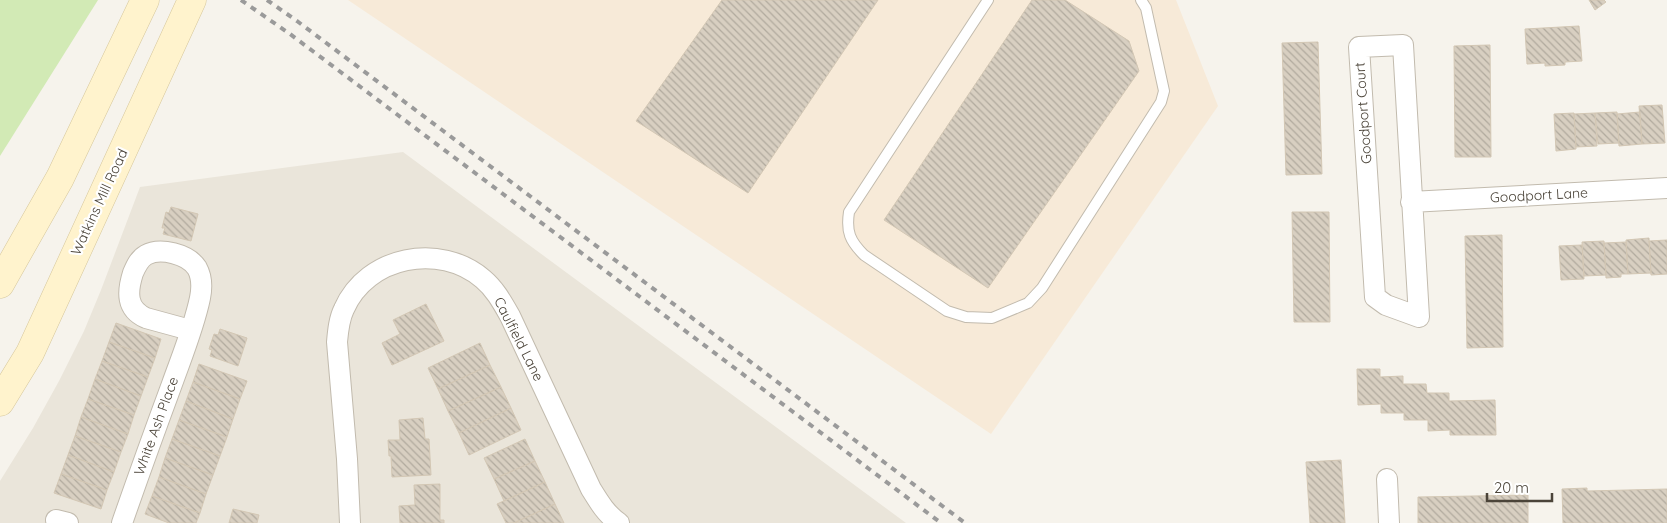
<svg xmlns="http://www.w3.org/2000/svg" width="1667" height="523" viewBox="0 0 1667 523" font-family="Quicksand,sans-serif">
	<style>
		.residential { fill: #eae5da }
		.commercial { fill: #f7ead8 }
		.grass { fill: #d2eab5 }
		.building { fill: url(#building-back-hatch); stroke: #d3c7b4 }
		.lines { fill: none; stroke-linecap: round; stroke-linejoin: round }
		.lane-casing { stroke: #c2bbae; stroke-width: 12 }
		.street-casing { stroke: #c2bbae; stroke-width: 22 }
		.secondary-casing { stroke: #d6c79b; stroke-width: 29 }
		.lane { stroke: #fff; stroke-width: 10 }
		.street { stroke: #fff; stroke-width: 20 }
		.secondary { stroke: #fff3cd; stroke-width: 28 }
		.rail { stroke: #9a9a9a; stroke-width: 4; stroke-dasharray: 6 6; stroke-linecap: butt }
		.labels { text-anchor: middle; stroke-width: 4.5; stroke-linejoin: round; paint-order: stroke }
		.street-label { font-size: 14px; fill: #4b4439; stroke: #fff }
	</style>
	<defs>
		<pattern id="building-back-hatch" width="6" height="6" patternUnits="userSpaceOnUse" patternTransform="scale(1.25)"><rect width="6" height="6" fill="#d8cfc1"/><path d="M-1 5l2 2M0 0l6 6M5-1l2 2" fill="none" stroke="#b1aa9e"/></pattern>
	</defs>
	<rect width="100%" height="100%" fill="#f6f3ec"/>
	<path class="residential" d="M 403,152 L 906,523 L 0,523 L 0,481 L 33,428 L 59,381 L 84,331 L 101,290 L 140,187 Z"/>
	<path class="commercial" d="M 348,0 L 1176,0 L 1218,106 L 991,434 Z"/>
	<path class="grass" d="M 0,0 L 98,0 L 0,156 Z"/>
	<path class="building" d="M 722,0 L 878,0 L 748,193 L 636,121 Z
		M 1032,0 L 1065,0 L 1129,41 L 1139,71 L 988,288 L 884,220 Z
		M 1589,0 L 1604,0 L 1606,2 L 1595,10 Z
		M 1579,26 L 1582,61 L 1565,62 L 1565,65 L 1545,66 L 1545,63 L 1527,64 L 1525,29 Z
		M 1318,42 L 1322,174 L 1286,175 L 1282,43 Z
		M 1490,45 L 1491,157 L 1455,157 L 1454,46 Z
		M 1662,105 L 1665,143 L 1642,144 L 1639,106 Z
		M 1617,112 L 1619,143 L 1598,144 L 1595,113 Z
		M 1640,112 L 1642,144 L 1619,146 L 1617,114 Z
		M 1574,113 L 1576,149 L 1556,151 L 1554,114 Z
		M 1595,113 L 1597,146 L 1576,147 L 1574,114 Z
		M 171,207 L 198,214 L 191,241 L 163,234 L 165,228 L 162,228 L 166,212 L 169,213 Z
		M 1292,212 L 1329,212 L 1330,322 L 1294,322 Z
		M 1502,235 L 1503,347 L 1467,348 L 1465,236 Z
		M 1649,238 L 1651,273 L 1628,274 L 1626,240 Z
		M 1667,240 L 1667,274 L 1651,275 L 1649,241 Z
		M 1604,241 L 1606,275 L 1584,276 L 1582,242 Z
		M 1626,242 L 1628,274 L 1621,274 L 1621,277 L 1606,278 L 1604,243 Z
		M 1582,245 L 1584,279 L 1561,280 L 1559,246 Z
		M 426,304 L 444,341 L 392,365 L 382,343 L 400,334 L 393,320 Z
		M 116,323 L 161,339 L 155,358 L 109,342 Z
		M 220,329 L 247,338 L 238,366 L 210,356 L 212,350 L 209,349 L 214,334 L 218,335 Z
		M 109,342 L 155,358 L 148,377 L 102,361 Z
		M 480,343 L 490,365 L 438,389 L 428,368 Z
		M 102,361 L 148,377 L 141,396 L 95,379 Z
		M 199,364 L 247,381 L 240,399 L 193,382 Z
		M 490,365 L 501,387 L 448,411 L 438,389 Z
		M 1357,369 L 1380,369 L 1380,377 L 1403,376 L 1403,384 L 1426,384 L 1427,393 L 1449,393 L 1449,401 L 1495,400 L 1496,435 L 1450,435 L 1450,430 L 1428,431 L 1428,420 L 1404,420 L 1404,413 L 1381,413 L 1381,404 L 1358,405 Z
		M 95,379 L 141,396 L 134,415 L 88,399 Z
		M 193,382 L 240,399 L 233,419 L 186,401 Z
		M 501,387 L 511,408 L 459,433 L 448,411 Z
		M 88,399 L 134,415 L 128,434 L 81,417 Z
		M 186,401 L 233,419 L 227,437 L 179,420 Z
		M 511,408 L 521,430 L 469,455 L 459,433 Z
		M 81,417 L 128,434 L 121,452 L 75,436 Z
		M 423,418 L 425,439 L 429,439 L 431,475 L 392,477 L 391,456 L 389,456 L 388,440 L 400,440 L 399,420 Z
		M 179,420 L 227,437 L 220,456 L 172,439 Z
		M 75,436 L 121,452 L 114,472 L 68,455 Z
		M 172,439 L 220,456 L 213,475 L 165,458 Z
		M 525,439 L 535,461 L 494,479 L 484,458 Z
		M 68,455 L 114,472 L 107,490 L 61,474 Z
		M 165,458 L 213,475 L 206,494 L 159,477 Z
		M 1341,460 L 1345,523 L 1310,523 L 1306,462 Z
		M 535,461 L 545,482 L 504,501 L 494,479 Z
		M 61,474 L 107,490 L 101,509 L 54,493 Z
		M 159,477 L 206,494 L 200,513 L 152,496 Z
		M 545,482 L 555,504 L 514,523 L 506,523 L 497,504 Z
		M 440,484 L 440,520 L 444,520 L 444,523 L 400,523 L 399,506 L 415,505 L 414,485 Z
		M 1587,488 L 1587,491 L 1667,489 L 1667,523 L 1563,523 L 1562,489 Z
		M 1528,495 L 1528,523 L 1418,523 L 1418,497 Z
		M 152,496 L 200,513 L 196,523 L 169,523 L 145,514 Z
		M 555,504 L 564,523 L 514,523 Z
		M 233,509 L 259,515 L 257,523 L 229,523 Z"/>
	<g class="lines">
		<defs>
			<path id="lane" d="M 988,0 L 849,212 C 846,232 850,241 864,255 L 947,311 L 966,317 L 992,318 L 1028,303 L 1042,288 L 1161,102 L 1164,91 L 1146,8 L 1141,0"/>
			<path id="street" d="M 1403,45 L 1419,317 L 1386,305 L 1375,297 L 1359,47 Z
				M 1411,202 L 1667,188
				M 1387,479 L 1389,523
				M 56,520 L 68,523
				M 122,523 C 138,477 155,430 172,384 C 182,356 194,327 200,298 C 202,288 202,277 197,268 C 188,254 160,247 146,255 C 139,259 136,266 133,273 C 127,292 126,309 146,318 L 190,330
				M 350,523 L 347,459 L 337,342 C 338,331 339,319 344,309 C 367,256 440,242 483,279 C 495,289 502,302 510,316 L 591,489 C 599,502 606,514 619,523"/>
			<path id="secondary" d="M 0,284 L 60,178 L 145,0
				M 0,402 L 30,353 L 192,0"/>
		</defs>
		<use href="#lane" class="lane-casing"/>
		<use href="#street" class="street-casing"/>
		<use href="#secondary" class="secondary-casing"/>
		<use href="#lane" class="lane"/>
		<use href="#street" class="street"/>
		<use href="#secondary" class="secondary"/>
		<path class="rail" d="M 241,0 L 290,34 L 941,523
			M 267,0 L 297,21 L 965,523"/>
	</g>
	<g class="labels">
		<g class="street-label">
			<text transform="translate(1363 113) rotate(-94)" y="5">Goodport Court</text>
			<text transform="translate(1539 195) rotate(-3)" y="5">Goodport Lane</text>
			<text transform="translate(99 202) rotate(-65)" y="5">Watkins Mill Road</text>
			<text transform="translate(519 339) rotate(63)" y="5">Caulfield Lane</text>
			<text transform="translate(156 426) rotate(-70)" y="5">White Ash Place</text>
		</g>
	</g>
	<path d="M1487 493v8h65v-8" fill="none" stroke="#4b4439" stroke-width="2.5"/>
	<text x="1494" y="493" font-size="15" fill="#4b4439" stroke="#ffffff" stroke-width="4" paint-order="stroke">20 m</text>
</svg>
